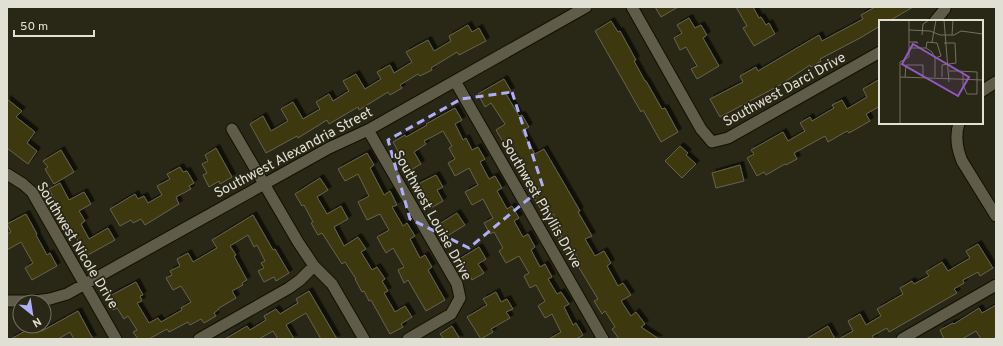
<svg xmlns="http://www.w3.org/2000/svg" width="1003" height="346" viewBox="0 0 1003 346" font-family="Overpass,sans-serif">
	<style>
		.building { fill: #3c380e; stroke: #666450; filter: url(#shadow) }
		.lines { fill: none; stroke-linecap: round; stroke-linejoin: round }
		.minor-casing { stroke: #121002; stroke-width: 13 }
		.minor { stroke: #5f5d49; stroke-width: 11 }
		.marked { fill: none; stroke: #aeaefa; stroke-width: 3; stroke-dasharray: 8 5; stroke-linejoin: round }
		.labels { text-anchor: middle; stroke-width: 3.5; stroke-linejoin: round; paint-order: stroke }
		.street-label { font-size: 14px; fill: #e1e0d5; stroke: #292715 }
		.inset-road { fill: none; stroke: #737162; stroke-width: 1 }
		.view { fill: #9459c4; fill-opacity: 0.15; stroke: #9459c4; stroke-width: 2 }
		.inset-edge { fill: none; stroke: #e1e0d5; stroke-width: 2 }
	</style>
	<defs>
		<filter id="shadow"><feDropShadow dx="3.5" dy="-3.5" stdDeviation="0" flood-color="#0009"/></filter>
	</defs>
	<rect width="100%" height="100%" fill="#292715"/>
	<path class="building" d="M 655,7 L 678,7 L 661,17 Z
		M 736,7 L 753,7 L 759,18 L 761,17 L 766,25 L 769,23 L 775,34 L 754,46 L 743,28 L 747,26 Z
		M 875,7 L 913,7 L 889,21 L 880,21 L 880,26 L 860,38 L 820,59 L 821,61 L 811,67 L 810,65 L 780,85 L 720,117 L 710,99 L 743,82 L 740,76 L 756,67 L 758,71 L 819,35 L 822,41 L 863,19 L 861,15 Z
		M 689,18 L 695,28 L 701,25 L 707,35 L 703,38 L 719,66 L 697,79 L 691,69 L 697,66 L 686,47 L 680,50 L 674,38 L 682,33 L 677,25 Z
		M 611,21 L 618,32 L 620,31 L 636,60 L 634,61 L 645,81 L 646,81 L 662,109 L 665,108 L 678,132 L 661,142 L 643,110 L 641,112 L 595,31 Z
		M 468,25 L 472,32 L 479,28 L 486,41 L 459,55 L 457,52 L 431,68 L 432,70 L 420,76 L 418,74 L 400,85 L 402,88 L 390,95 L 388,92 L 359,110 L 358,107 L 329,124 L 327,120 L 298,138 L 297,136 L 266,153 L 250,124 L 263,116 L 271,131 L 288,121 L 281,109 L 293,102 L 303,119 L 320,109 L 316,102 L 329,94 L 333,101 L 349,91 L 343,81 L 356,74 L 365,89 L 381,79 L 377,72 L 390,65 L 394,73 L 412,62 L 406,52 L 428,40 L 434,51 L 451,41 L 449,36 Z
		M 504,79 L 511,91 L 506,94 L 519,116 L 522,115 L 529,127 L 522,131 L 535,154 L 544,149 L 580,211 L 578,212 L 592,236 L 585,239 L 595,256 L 604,251 L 611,263 L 607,266 L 618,286 L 623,283 L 631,295 L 621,301 L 631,316 L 636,312 L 645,324 L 641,327 L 659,339 L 619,339 L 612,329 L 615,327 L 605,311 L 602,314 L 594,301 L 598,299 L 578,266 L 581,264 L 572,248 L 565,252 L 558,239 L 562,237 L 559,232 L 562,230 L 553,214 L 546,218 L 534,198 L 538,196 L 530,181 L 526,183 L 519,170 L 523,168 L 520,162 L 507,139 L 503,142 L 496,130 L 505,124 L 491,103 L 485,107 L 478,94 Z
		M 880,79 L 880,106 L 866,114 L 870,121 L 849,133 L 847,131 L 828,142 L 825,136 L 794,153 L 797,159 L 786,165 L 785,164 L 766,175 L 764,172 L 757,176 L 747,158 L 754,154 L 751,150 L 783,132 L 788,141 L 805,131 L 800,123 L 810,117 L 812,121 L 834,108 L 832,105 L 842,100 L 847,109 L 867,97 L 863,89 Z
		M 7,99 L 22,111 L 16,117 L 35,132 L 27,143 L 37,151 L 28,164 L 7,148 Z
		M 455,108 L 462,120 L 455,124 L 463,140 L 466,138 L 472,150 L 478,147 L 485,159 L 480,162 L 489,179 L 495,176 L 502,188 L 497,191 L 507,209 L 512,206 L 519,218 L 514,221 L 523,237 L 528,234 L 535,247 L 531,250 L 540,267 L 545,264 L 552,277 L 548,279 L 557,294 L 561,292 L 569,304 L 564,307 L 573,325 L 576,323 L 583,335 L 576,339 L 549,339 L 561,332 L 552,314 L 545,318 L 538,306 L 545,301 L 536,285 L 530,288 L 524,276 L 529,273 L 519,256 L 506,263 L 499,251 L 503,248 L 494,232 L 490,234 L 484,223 L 493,218 L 483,199 L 472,205 L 465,192 L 478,185 L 469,168 L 455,176 L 448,163 L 455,159 L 449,148 L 452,146 L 443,131 L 424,141 L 426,144 L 414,152 L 421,164 L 409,171 L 393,142 L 405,135 L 406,137 L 427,125 L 426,124 Z
		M 680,146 L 688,153 L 686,155 L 696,164 L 682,178 L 665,161 Z
		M 216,148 L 232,177 L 220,184 L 219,181 L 209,187 L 203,175 L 207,173 L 202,164 L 208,161 L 205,155 Z
		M 61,150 L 74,172 L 54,184 L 45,169 L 48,167 L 43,161 Z
		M 367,153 L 374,165 L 370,168 L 384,195 L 390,191 L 397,205 L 392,207 L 403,226 L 407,223 L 415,236 L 410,239 L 420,258 L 425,255 L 432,267 L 428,270 L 445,300 L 426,311 L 408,280 L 404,283 L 398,270 L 404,267 L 393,248 L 386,253 L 377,237 L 389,230 L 380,214 L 367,220 L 358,202 L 369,196 L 358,174 L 345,181 L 338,169 Z
		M 740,165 L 744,181 L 716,188 L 712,173 Z
		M 180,167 L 183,172 L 187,171 L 194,183 L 189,186 L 191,189 L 176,197 L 179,204 L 145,225 L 141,219 L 133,223 L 131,220 L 120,226 L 110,209 L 135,194 L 138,199 L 144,196 L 148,203 L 162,195 L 157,186 L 170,179 L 167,174 Z
		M 436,175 L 443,187 L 437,190 L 443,201 L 431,208 L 425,196 L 421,199 L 414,186 Z
		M 320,178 L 328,190 L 317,197 L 327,214 L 341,206 L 348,219 L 334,227 L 344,246 L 358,237 L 366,249 L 361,252 L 372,270 L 377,267 L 385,279 L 382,281 L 388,291 L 384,293 L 395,312 L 405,306 L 412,317 L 401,324 L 403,327 L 390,334 L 371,300 L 369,301 L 364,291 L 362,292 L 355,279 L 356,279 L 345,262 L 342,264 L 322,233 L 318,235 L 311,223 L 313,222 L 304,205 L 302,206 L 295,194 Z
		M 60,183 L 69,200 L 84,192 L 91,204 L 79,211 L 85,221 L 81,224 L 89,239 L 108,228 L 115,240 L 86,256 L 66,218 L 61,221 L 54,208 L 58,206 L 49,189 Z
		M 457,213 L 465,225 L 444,238 L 436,226 Z
		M 26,214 L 37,234 L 36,235 L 47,255 L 50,253 L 57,266 L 32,280 L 25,268 L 33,263 L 21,242 L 7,250 L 7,234 L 11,232 L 7,224 Z
		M 253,215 L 273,250 L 275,249 L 289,273 L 276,281 L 274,277 L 264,282 L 258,271 L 264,268 L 261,263 L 265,261 L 257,245 L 254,247 L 248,235 L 230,246 L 236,255 L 234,256 L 247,280 L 242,283 L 243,285 L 232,291 L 236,298 L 219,308 L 219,309 L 214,313 L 216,316 L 204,323 L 201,319 L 190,325 L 188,322 L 169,332 L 167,329 L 149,339 L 138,339 L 133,332 L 137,330 L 128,316 L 124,319 L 117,308 L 113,310 L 106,298 L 136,282 L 143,295 L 140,296 L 142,301 L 137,303 L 149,323 L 158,318 L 161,322 L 182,310 L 181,308 L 191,302 L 181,286 L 173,290 L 166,278 L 172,275 L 170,271 L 180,266 L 177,259 L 188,253 L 193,262 L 217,248 L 212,240 Z
		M 978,244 L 993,268 L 980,276 L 978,272 L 963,280 L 964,283 L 954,289 L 957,293 L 889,332 L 887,328 L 872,336 L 874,339 L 839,339 L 853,331 L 848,321 L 860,314 L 866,325 L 881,316 L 877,309 L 903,294 L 900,288 L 912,281 L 914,284 L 929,276 L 926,272 L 942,262 L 948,271 L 970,258 L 966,251 Z
		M 479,247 L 486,259 L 478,264 L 484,273 L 472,280 L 467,270 L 463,273 L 456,261 Z
		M 309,291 L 337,339 L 321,339 L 306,313 L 286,325 L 294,339 L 278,339 L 273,331 L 259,339 L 225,339 L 247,326 L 250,330 L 266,320 L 264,316 L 276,309 L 280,314 L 298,303 L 296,299 Z
		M 496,292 L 501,302 L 507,299 L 513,309 L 506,312 L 510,318 L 491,329 L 493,332 L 481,339 L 467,317 L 487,305 L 483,299 Z
		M 996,305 L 996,337 L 993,339 L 981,339 L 976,331 L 962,339 L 944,339 L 940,330 L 953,323 L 954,324 L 979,308 L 982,313 Z
		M 78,311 L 93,339 L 74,339 L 70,332 L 58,339 L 11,339 L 34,326 L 39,326 L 42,331 Z
		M 452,326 L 460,339 L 444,339 L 440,334 Z
		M 828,326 L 835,339 L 806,339 Z"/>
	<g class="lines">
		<defs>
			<path id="minor" d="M 632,7 L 701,129 L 712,142 L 728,138 L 880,52
				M 935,21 L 945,9 L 945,7
				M 455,81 L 603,339
				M 982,91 L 996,82
				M 959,123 C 955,136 957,149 962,161 L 996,216
				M 232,129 L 298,242 L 314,266 L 332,284 L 364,339
				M 368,130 L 457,284 L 460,298 L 451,314 L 408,339
				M 7,174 L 23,184 L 32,192 L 116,339
				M 7,301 L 35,301 L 50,299 L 67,294 L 329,148 L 368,130 L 586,7
				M 199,339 L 289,288 L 300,280 L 314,266
				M 902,339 L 996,285"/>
		</defs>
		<use href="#minor" class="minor-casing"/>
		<use href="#minor" class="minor"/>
	</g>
	<path class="marked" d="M 512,92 L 543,187 L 469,248 L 410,219 L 388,140 L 461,99 Z"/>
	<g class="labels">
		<g class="street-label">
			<text transform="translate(784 89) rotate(-29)" y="5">Southwest Darci Drive</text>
			<text transform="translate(293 152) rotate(-28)" y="5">Southwest Alexandria Street</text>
			<text transform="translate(542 203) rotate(60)" y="5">Southwest Phyllis Drive</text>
			<text transform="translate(433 215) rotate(61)" y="5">Southwest Louise Drive</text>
			<text transform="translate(78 245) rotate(59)" y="5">Southwest Nicole Drive</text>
		</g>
	</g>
	<g transform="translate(879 20)">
		<rect width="104" height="104" fill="#292715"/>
		<path class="inset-road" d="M 65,0 L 70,62M 30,10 L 51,11 L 61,15 L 75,15 L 82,11 L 104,14M 43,15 L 44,4 L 50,0M 73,15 L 74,0M 30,22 L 38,22 L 39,23 L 35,22M 53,22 L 57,0M 30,28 L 47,28 L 53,32 L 56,38 L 56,57M 47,28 L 48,22 L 58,23 L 62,36 L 56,38M 70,51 L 79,51 L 98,52 L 98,74 L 88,74 L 84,65 L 84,52M 21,57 L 104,60M 26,57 L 27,45 L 44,45 L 44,57M 63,57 L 63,45 L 77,43 L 76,23 L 65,23M 21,104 L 21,42 L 30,37 L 30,0"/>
		<path class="view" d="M 34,24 L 90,57 L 79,76 L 23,44 Z"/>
		<rect width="104" height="104" class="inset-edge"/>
	</g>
	<rect width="1003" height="346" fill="none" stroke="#e1e0d5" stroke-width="16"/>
	<g transform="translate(32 314) rotate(150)"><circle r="19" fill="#292715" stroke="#737162"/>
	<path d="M0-3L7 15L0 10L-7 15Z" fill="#aeaefa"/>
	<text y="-6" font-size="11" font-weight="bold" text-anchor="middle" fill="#e1e0d5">N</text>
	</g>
	<path d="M14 30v6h80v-6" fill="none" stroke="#e1e0d5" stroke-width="2"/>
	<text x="20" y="30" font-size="12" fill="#e1e0d5" stroke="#292715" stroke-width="3" paint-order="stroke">50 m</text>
</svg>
